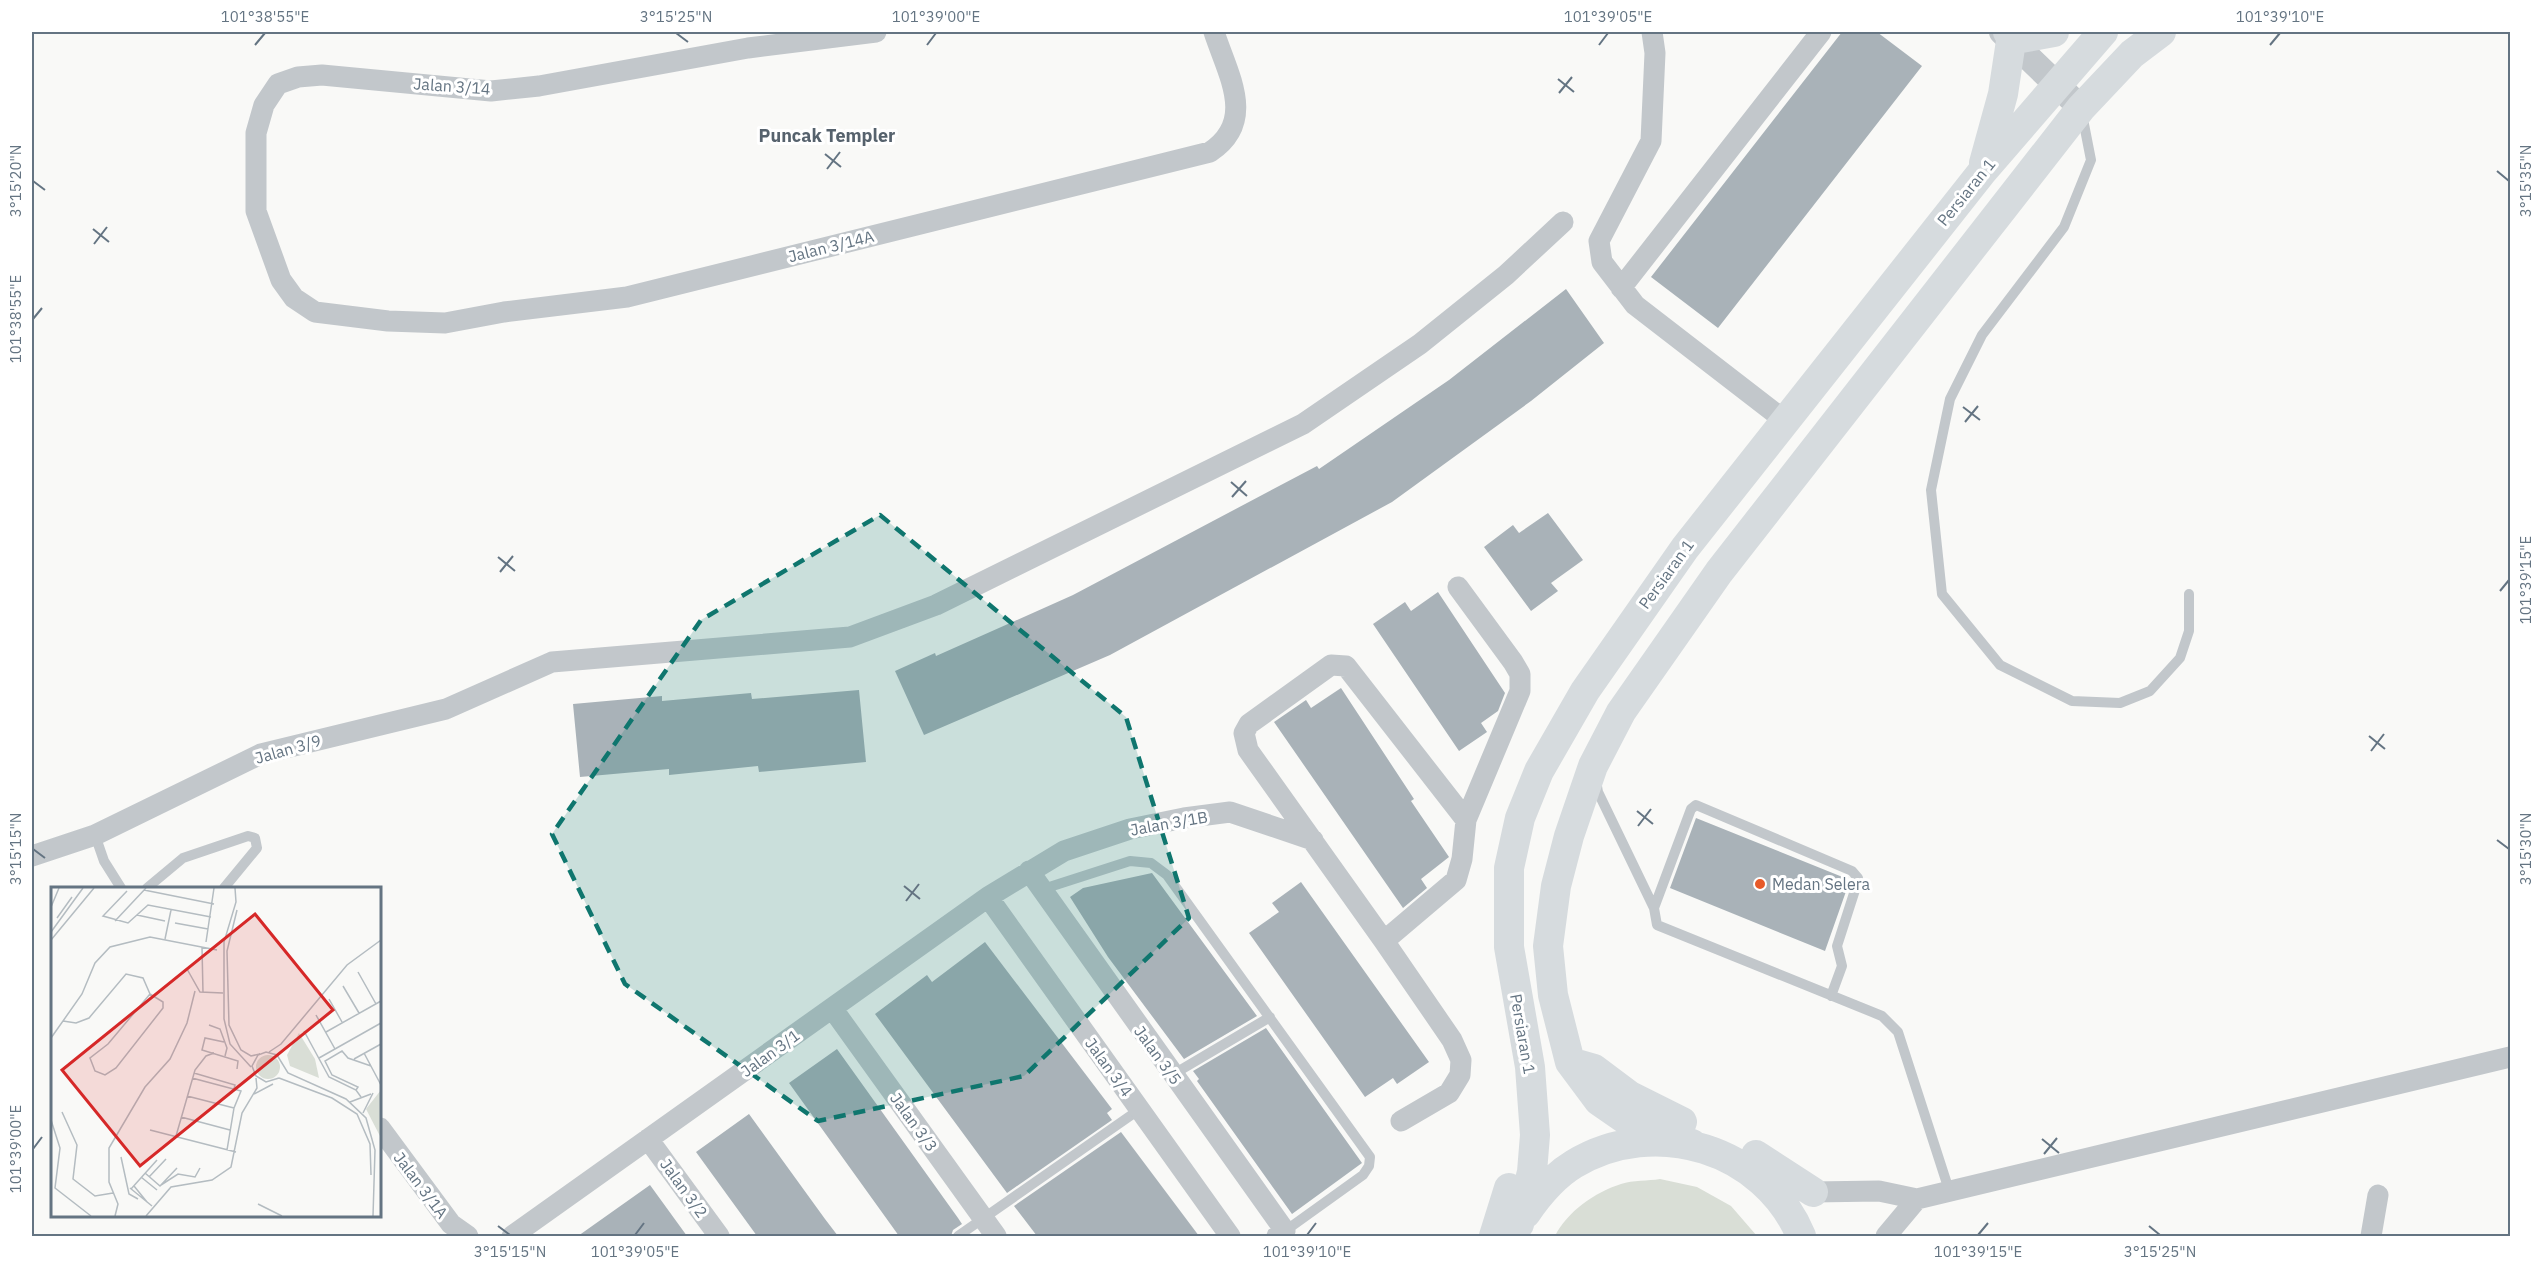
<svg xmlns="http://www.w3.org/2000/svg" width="2542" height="1268" viewBox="0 0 2542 1268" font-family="'IBM Plex Sans',sans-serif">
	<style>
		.green { fill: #d9ded6 }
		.building { fill: #a9b2b8 }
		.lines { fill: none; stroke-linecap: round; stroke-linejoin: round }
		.service { stroke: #c2c7cb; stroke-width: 10 }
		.minor { stroke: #c2c7cb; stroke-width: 21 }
		.tertiary { stroke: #c2c7cb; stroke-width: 26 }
		.secondary { stroke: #d6dbde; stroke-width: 30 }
		.marked { fill: #0f766e; fill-opacity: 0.2; stroke: #0f766e; stroke-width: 4.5; stroke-dasharray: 12 8; stroke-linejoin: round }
		.ticks { fill: none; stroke: #647482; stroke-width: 2 }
		.poi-dot { fill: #e75a29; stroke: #fff; stroke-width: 2 }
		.labels { text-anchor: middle; stroke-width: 6; stroke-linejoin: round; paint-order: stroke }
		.street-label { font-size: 16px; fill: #647482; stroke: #fff }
		.poi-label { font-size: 16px; fill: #647482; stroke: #fff; text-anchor: start }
		.neighbourhood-label { font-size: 18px; font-weight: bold; fill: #56626d; stroke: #fff }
		.inset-road { fill: none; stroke: #b4bcc1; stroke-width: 1.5 }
		.view { fill: #d62828; fill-opacity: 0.15; stroke: #d62828; stroke-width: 3 }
		.inset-edge { fill: none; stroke: #647482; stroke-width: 3 }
		.neatline { fill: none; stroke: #647482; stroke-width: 2 }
		.ticks-label { font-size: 15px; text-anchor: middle; fill: #647482 }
	</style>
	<rect width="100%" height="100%" fill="#f9f9f7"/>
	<path class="green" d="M 1660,1179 L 1697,1187 L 1731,1206 L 1757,1236 L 1555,1236 C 1567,1212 1595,1192 1621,1184 C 1633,1180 1648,1181 1660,1179 Z"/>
	<path class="building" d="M 1842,32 L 1877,32 L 1922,66 L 1718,328 L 1651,277 Z
		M 1566,289 L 1604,343 L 1531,401 L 1392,502 L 1110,655 L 924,735 L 895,671 L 935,653 L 936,656 L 1073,595 L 1317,466 L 1319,469 L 1449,380 Z
		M 1548,513 L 1583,560 L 1551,583 L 1558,591 L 1531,611 L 1484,547 L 1513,525 L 1519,533 Z
		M 1438,592 L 1505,693 L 1498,711 L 1481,723 L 1487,732 L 1459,751 L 1373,624 L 1405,602 L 1411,611 Z
		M 1341,688 L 1414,799 L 1411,801 L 1449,857 L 1421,879 L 1427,888 L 1403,908 L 1274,722 L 1306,700 L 1311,708 Z
		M 859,690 L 866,762 L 759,772 L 758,766 L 669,775 L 669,769 L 580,777 L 573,704 L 662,696 L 662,701 L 751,693 L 752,699 Z
		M 1696,818 L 1850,880 L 1825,951 L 1670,888 Z
		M 1152,873 L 1257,1016 L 1184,1059 L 1108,957 L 1070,897 L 1083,888 Z
		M 1301,882 L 1429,1062 L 1397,1084 L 1393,1078 L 1365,1097 L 1249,933 L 1279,912 L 1272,903 Z
		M 985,942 L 1112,1109 L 1107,1113 L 1112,1120 L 1007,1193 L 875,1014 L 927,975 L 932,982 Z
		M 1266,1028 L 1362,1163 L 1292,1214 L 1197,1081 L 1199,1079 L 1193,1071 Z
		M 837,1049 L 958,1218 L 962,1224 L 953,1230 L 951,1236 L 899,1236 L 789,1083 Z
		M 749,1114 L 825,1219 L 838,1236 L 757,1236 L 696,1152 Z
		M 1121,1132 L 1199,1236 L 1037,1236 L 1014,1206 Z
		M 650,1185 L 687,1236 L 578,1236 Z"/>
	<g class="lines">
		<path class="service" d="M 2082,114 L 2091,160 L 2064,227 L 1982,335 L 1950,399 L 1931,490 L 1942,594 L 2000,665 L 2072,701 L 2120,703 L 2150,691 L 2180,658 L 2189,631 L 2189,594
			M 1596,781 L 1598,792 L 1654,908 L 1657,925 L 1882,1016 L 1898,1032 L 1949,1190
			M 95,835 L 104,861 L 121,888
			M 147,888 L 183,858 L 248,836 L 255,838 L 257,848 L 224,888
			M 1040,890 L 1130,861 L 1151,863 L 1167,875 L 1370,1157 L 1369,1166 L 1363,1175 L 1285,1231
			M 1654,908 L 1691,809 L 1696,805 L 1852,871 L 1858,878 L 1856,887 L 1837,946 L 1842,966 L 1831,996
			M 1172,1075 L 1270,1017
			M 958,1236 L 1140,1109"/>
		<path class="minor" d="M 876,32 L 748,48 L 539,86 L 491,91 L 322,75 L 298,77 L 278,84 L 264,105 L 256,133 L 256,211 L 281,280 L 294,298 L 315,312 L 388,321 L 445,323 L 504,312 L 627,297 L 1210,152 C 1257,121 1228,75 1214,32
			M 1652,32 L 1655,53 L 1651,141 L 1599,241 L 1602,262 L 1635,305 L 1784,420
			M 1621,288 L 1821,32
			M 32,856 L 95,835 L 261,754 L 446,709 L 552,662 L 850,637 L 936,605 L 1303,424 L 1420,344 L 1506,275 L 1563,222
			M 1029,871 L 1285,1231 L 1277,1236
			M 988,897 L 1230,1236
			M 1384,941 L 1456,880 L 1462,859 L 1466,820 L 1520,691 L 1520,674 L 1513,662 L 1458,587
			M 832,1008 L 996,1236
			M 1401,1121 L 1449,1093 L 1460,1075 L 1461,1060 L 1452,1040 L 1384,941 L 1248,750 L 1244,733 L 1249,724 L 1331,665 L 1346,666 L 1466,820
			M 380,1128 L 451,1224 L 468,1236
			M 648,1139 L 719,1236
			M 1801,1190 L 1813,1192 L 1879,1191 L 1917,1199 L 2510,1057
			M 512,1236 L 988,897 L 1064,851 L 1130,829 L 1184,818 L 1230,812 L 1313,840
			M 1886,1236 L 1917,1199
			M 2371,1236 L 2378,1195"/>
		<path class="tertiary" d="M 2002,32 L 2081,108"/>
		<path class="secondary" d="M 2008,32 L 2021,38 L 2054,32
			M 1984,163 L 2003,94 L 2011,41
			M 1573,1063 L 1594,1069 L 1630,1096 L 1682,1122
			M 1692,1144 L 1625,1119 L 1599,1101 L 1570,1062 L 1553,995 L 1548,946 L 1556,886 L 1569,836 L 1593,766 L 1621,712 L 1719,572 L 2081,108 L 2132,54 L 2161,32
			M 1756,1155 L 1813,1192
			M 1526,1213 C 1539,1194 1554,1176 1574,1164 C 1655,1115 1765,1149 1801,1236
			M 1519,1224 L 1532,1172 L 1535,1135 L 1530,1067 L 1509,947 L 1509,868 L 1520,818 L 1539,771 L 1585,691 L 1685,548 L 1982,172 L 2103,32
			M 1494,1236 L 1509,1188"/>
	</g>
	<path class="marked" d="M 880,515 L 1126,717 L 1189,918 L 1024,1076 L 818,1121 L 625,984 L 552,834 L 701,620 Z"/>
	<path class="ticks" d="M 676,33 L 688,42M 255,45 L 265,33M 927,45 L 936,33M 1599,45 L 1608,33M 2270,45 L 2280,33M 1558,79 L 1574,92M 1559,93 L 1572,77M 825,154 L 841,167M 827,169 L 840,152M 2497,171 L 2509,181M 33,181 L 45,190M 93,229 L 109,242M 94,244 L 107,227M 33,319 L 42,308M 1963,407 L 1980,420M 1965,422 L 1978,406M 1231,482 L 1247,496M 1232,497 L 1246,481M 498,557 L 515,571M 500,572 L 513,556M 2500,591 L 2509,580M 2369,736 L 2385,749M 2371,751 L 2384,734M 1637,811 L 1653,824M 1638,826 L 1651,809M 2497,840 L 2509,849M 33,849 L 45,858M 904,886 L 920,899M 906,901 L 919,884M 2042,1139 L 2059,1153M 33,1149 L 42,1137M 2044,1154 L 2057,1138M 498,1226 L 510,1235M 2149,1226 L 2160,1235M 635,1235 L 644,1223M 1307,1235 L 1316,1223M 1978,1235 L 1988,1223"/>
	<circle class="poi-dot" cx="1760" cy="884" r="6"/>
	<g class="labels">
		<g class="street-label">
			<text transform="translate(452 86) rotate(4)" y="6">Jalan 3/14</text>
			<text transform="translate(1966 192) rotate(-51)" y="6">Persiaran 1</text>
			<text transform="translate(831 246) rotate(-14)" y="6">Jalan 3/14A</text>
			<text transform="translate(1666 574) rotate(-54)" y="6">Persiaran 1</text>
			<text transform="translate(288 749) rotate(-16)" y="6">Jalan 3/9</text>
			<text transform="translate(1169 823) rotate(-10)" y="6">Jalan 3/1B</text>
			<text transform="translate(1523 1034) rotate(80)" y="6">Persiaran 1</text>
			<text transform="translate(770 1053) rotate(-36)" y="6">Jalan 3/1</text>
			<text transform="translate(1158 1055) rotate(54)" y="6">Jalan 3/5</text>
			<text transform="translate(1109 1067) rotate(54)" y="6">Jalan 3/4</text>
			<text transform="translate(914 1122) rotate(54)" y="6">Jalan 3/3</text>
			<text transform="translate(421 1185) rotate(53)" y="6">Jalan 3/1A</text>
			<text transform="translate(684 1188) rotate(54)" y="6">Jalan 3/2</text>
		</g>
		<g class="poi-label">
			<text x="1772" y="890">Medan Selera</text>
		</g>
		<g class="neighbourhood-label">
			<text x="827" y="142">Puncak Templer</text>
		</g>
	</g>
	<g transform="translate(51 887)">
		<rect width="330" height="330" fill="#f9f9f7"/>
		<path d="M 248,146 L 264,172 L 268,191 L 239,179 L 236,168 ZM205 180a12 12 0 1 1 24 0a12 12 0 1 1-24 0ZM 330,203 L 330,251 L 315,222 Z" fill="#d9ded6"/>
		<path class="inset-road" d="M 184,1 L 185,15 L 173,55 L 173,132 L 179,157 L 200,180M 93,3 L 163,17M 76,4 L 52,29 L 77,36 L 97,18 L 160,30M 0,20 L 8,1M 186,23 L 176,64 L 178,138 L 190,163 L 200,169 L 209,167M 86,28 L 114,34M 6,31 L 21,10M 64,34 L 95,1M 124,36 L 157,42M 0,45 L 32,1M 114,52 L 120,23M 0,53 L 43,1M 155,55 L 163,1M 151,60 L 152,106M 136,82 L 149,105 L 172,106M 307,85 L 325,117M 292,99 L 308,126M 99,107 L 112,115 L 112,121 L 65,181 L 54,188 L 44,184 L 39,171 L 57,157 ZM 278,112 L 291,135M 265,128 L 284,162M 12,134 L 25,136 L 38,131 L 75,87 L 92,91 L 99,107M 158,138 L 169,142 L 176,161 L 174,169M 253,144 L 278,190 L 305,203 L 310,210M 275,145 L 330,114M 0,151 L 31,107 L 44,76 L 59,60 L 99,50 L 166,63M 173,155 L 154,151 L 151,163 L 187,174 L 186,182M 218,165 L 230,157 L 296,78 L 330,53M 313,166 L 330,198M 268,171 L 330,136M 303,172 L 330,157M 143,186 L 184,198 L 183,202M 141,191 L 190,204 L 183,221 L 176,263M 228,191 L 215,195 L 205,189 L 201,179 L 207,168 L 215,165 L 226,168 L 237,186 L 295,212 L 315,231 L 324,263 L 322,329M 228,191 L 281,211 L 306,227 L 319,257 L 320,288M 305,203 L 307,200 L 281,188 L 274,174 L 291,164 L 297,171 L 320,179M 203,207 L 222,197M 136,209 L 183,221M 299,215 L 320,207M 11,225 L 26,258 L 22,292 L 44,309 L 62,306M 312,226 L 322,206M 130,230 L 179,243M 0,233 L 9,261 L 4,301 L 40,329M 99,243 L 185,265M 125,249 L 144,183 L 155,169 L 163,166M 70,270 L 78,307 L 87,312M 94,286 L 109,299 L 126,281M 90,290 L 106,303M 98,290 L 115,272M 110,298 L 127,287 L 144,290 L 149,281M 83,299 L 96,315M 79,301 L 101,319M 80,302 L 106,273M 207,317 L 231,329M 64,329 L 67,317 L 58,295 L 58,261 L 94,200 L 119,172 L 136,136 L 144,104M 95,329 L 120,300 L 161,293 L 180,280 L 191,226 L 206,201 L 205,191"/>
		<path class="view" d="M 204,27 L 282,123 L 89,279 L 11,183 Z"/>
		<rect width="330" height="330" class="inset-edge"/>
	</g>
	<rect width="2542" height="1268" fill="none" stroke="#ffffff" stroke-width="66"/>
	<rect x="33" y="33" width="2476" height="1202" class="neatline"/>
	<g class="ticks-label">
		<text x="265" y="22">101°38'55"E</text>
		<text x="676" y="22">3°15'25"N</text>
		<text x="936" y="22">101°39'00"E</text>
		<text x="1608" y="22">101°39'05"E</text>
		<text x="2280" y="22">101°39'10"E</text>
		<text transform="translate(16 181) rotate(-90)" y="5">3°15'20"N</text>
		<text transform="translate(2526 181) rotate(-90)" y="5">3°15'35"N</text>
		<text transform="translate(16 319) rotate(-90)" y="5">101°38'55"E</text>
		<text transform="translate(2526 580) rotate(-90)" y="5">101°39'15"E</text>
		<text transform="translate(16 849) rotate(-90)" y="5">3°15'15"N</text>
		<text transform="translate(2526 849) rotate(-90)" y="5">3°15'30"N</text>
		<text transform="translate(16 1149) rotate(-90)" y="5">101°39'00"E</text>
		<text x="510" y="1257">3°15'15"N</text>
		<text x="635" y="1257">101°39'05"E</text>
		<text x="1307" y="1257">101°39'10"E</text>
		<text x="1978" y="1257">101°39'15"E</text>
		<text x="2160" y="1257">3°15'25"N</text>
	</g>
</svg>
